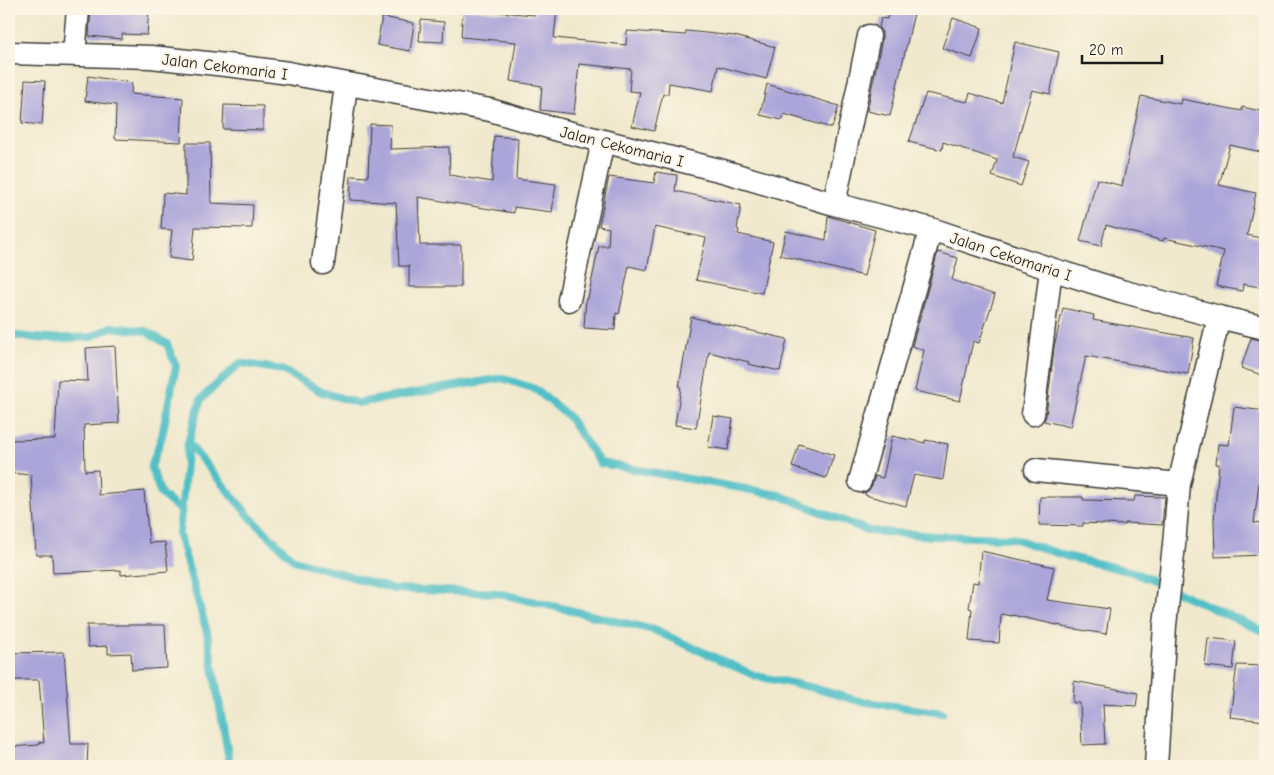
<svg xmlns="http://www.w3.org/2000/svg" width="1274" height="775" viewBox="0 0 1274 775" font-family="'Comic Neue',sans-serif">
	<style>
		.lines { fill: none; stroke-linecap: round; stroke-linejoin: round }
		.stream { stroke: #51bfc6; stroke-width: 8 }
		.building { fill: #aca5d9 }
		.minor-casing { stroke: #3c3b37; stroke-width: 25 }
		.minor { stroke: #fff; stroke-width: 22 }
		.labels { text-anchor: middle; stroke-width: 4; stroke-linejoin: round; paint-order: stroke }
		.street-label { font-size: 16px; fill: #1c1c1c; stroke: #fcf5e5 }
	</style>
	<rect width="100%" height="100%" fill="#fcf5e5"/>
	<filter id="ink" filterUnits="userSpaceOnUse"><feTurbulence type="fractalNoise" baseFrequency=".02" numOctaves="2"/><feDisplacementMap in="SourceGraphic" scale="10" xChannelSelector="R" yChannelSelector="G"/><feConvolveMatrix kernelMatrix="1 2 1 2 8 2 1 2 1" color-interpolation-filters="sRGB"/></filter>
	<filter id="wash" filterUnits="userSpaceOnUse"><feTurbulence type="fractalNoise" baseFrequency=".0096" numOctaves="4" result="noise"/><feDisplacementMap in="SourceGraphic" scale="20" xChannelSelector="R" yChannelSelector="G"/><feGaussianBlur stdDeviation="1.12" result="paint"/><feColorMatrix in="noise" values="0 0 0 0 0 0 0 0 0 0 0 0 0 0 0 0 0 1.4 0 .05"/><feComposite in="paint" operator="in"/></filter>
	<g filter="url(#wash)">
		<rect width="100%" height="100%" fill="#f0e9cd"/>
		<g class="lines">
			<path class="stream" d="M 9,335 L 47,339 L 91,337 L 111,327 L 146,331 L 167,344 L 176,366 L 162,436 L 151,467 L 161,494 L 181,511
				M 188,443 L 250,517 L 294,560 L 393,589 L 497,593 L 654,630 L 756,676 L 810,687 L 859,701 L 942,713
				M 230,766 L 207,632 L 179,535 L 188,443 L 201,399 L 240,363 L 282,370 L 322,392 L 358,403 L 502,378 L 535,389 L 568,416 L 600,463 L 779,495 L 869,531 L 936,536 L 1012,538 L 1069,557 L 1133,572 L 1265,632"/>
		</g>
		<g id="blocks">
			<path class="building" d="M 91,9 L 149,9 L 147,35 L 122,34 L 122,39 L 89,36 Z
				M 463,9 L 535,15 L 536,9 L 557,9 L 554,38 L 626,45 L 627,31 L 686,35 L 686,31 L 735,36 L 775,47 L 766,79 L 718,66 L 713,91 L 669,83 L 668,94 L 663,94 L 654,131 L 632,126 L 640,92 L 629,91 L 631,69 L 579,64 L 574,114 L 540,110 L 542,86 L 510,81 L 516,42 L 461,37 Z
				M 890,9 L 915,9 L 890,116 L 867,111 L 882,39 L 882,32 L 879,28 L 881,18 L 887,19 Z
				M 382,17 L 414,23 L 410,51 L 377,45 Z
				M 953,18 L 982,28 L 972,58 L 942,48 Z
				M 421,20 L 444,22 L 443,42 L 419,41 Z
				M 1015,42 L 1059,52 L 1050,94 L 1032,90 L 1013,157 L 1029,162 L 1021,186 L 992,176 L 997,160 L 943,142 L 942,150 L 909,142 L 926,93 L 967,102 L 970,93 L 1002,103 Z
				M 88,76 L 132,83 L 131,94 L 183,98 L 181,142 L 115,139 L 116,105 L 85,101 Z
				M 25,80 L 45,81 L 42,125 L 22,123 Z
				M 767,84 L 839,106 L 832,128 L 784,114 L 782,120 L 760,115 Z
				M 1141,96 L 1180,104 L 1181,99 L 1242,111 L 1242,107 L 1265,112 L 1265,132 L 1261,152 L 1230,145 L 1219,185 L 1256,193 L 1247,235 L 1265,239 L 1265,288 L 1243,284 L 1242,291 L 1216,286 L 1224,251 L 1164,238 L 1163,241 L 1106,225 L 1101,246 L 1080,241 L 1097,179 L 1122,186 Z
				M 224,105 L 263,106 L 263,130 L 223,129 Z
				M 370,124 L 391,125 L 390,149 L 449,147 L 450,175 L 492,182 L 494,136 L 518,138 L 516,179 L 556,184 L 552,212 L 514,207 L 514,213 L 418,197 L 420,245 L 461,245 L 461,287 L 409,287 L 409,266 L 399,266 L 396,203 L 350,200 L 351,176 L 368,177 Z
				M 186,143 L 210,143 L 211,203 L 253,205 L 252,228 L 195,227 L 192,261 L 169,258 L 172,230 L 161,229 L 163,193 L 186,195 Z
				M 656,172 L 677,175 L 675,191 L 741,205 L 737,229 L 739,230 L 738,234 L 773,242 L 762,293 L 696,280 L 706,238 L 655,227 L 647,270 L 629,266 L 619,314 L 616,313 L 615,330 L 584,328 L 586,298 L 588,298 L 599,246 L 608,246 L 609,228 L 599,226 L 609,177 L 654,183 Z
				M 828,216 L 875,230 L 864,276 L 780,255 L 786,231 L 826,240 Z
				M 938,252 L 958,258 L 952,280 L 995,295 L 979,343 L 973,341 L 960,401 L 915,391 L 924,350 L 912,346 Z
				M 1063,308 L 1094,315 L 1093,320 L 1194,338 L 1188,374 L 1086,356 L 1070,427 L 1044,421 L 1046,416 L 1054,348 Z
				M 691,317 L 787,339 L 780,371 L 748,364 L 749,362 L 709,352 L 696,428 L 675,425 L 681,388 L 679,387 Z
				M 1251,338 L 1265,341 L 1265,376 L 1241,368 Z
				M 115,346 L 119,423 L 84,425 L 85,471 L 98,470 L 99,495 L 144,491 L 149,543 L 165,542 L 168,571 L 121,575 L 121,570 L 53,573 L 52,555 L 36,555 L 31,475 L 9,473 L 9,440 L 55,439 L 58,380 L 88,381 L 86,348 Z
				M 1234,407 L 1265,411 L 1265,430 L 1263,449 L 1265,449 L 1265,469 L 1261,468 L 1254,523 L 1262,522 L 1263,555 L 1215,557 L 1214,520 L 1219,464 L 1216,464 L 1218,444 L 1229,445 Z
				M 713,416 L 733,419 L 728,450 L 708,447 Z
				M 892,436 L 925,443 L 925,440 L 948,444 L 943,480 L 914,475 L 906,506 L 865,495 L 865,493 L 869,490 L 872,485 L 875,476 L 883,478 Z
				M 799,444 L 834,455 L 826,478 L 792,467 Z
				M 1135,496 L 1165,497 L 1162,525 L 1125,523 L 1125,525 L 1083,523 L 1083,526 L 1039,525 L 1040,497 L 1083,497 L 1083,500 L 1134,501 Z
				M 981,551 L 1054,567 L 1047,600 L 1110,609 L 1106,634 L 1062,627 L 1062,626 L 1012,615 L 1012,616 L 1001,614 L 999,643 L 969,641 L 972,609 L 969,608 L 973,582 L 978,583 Z
				M 87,625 L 165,625 L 167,668 L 132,670 L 131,653 L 108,654 L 108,646 L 88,647 Z
				M 1208,638 L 1236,641 L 1233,669 L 1205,666 Z
				M 64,652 L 71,744 L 88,744 L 87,766 L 9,766 L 9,747 L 39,745 L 39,742 L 44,743 L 39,680 L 9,680 L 9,653 Z
				M 1237,665 L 1265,666 L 1265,721 L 1230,717 Z
				M 1074,681 L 1138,693 L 1136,706 L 1103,704 L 1105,744 L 1082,745 L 1080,703 L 1073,703 Z"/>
		</g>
	</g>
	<g filter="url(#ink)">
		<use href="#blocks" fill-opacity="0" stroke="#3c3b37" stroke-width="1"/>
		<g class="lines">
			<defs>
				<path id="minor" d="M 9,53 L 151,57 L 235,66 L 288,73 L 490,110 L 555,129 L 723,171 L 834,204 L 931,229 L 1051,269 L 1121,291 L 1219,317 L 1265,328
					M 74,55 L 78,9
					M 834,204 L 869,36
					M 323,263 L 346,85
					M 569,300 L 603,141
					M 1033,414 L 1051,269
					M 1036,470 L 1179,484
					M 860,481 L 931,229
					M 1156,766 L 1165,625 L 1174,545 L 1179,484 L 1219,317"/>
			</defs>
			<use href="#minor" class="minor-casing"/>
			<use href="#minor" class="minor"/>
		</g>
	</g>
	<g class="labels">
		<g class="street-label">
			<text transform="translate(225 66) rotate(7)" y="6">Jalan Cekomaria I</text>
			<text transform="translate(622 146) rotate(14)" y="6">Jalan Cekomaria I</text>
			<text transform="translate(1011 256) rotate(18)" y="6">Jalan Cekomaria I</text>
		</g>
	</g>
	<rect width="1274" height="775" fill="none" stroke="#fcf5e5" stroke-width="30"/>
	<path d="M1082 55v8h80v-8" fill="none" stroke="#1c1c1c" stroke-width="2.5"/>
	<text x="1089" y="55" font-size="15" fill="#1c1c1c" stroke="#fcf5e5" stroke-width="4" paint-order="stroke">20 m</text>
</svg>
